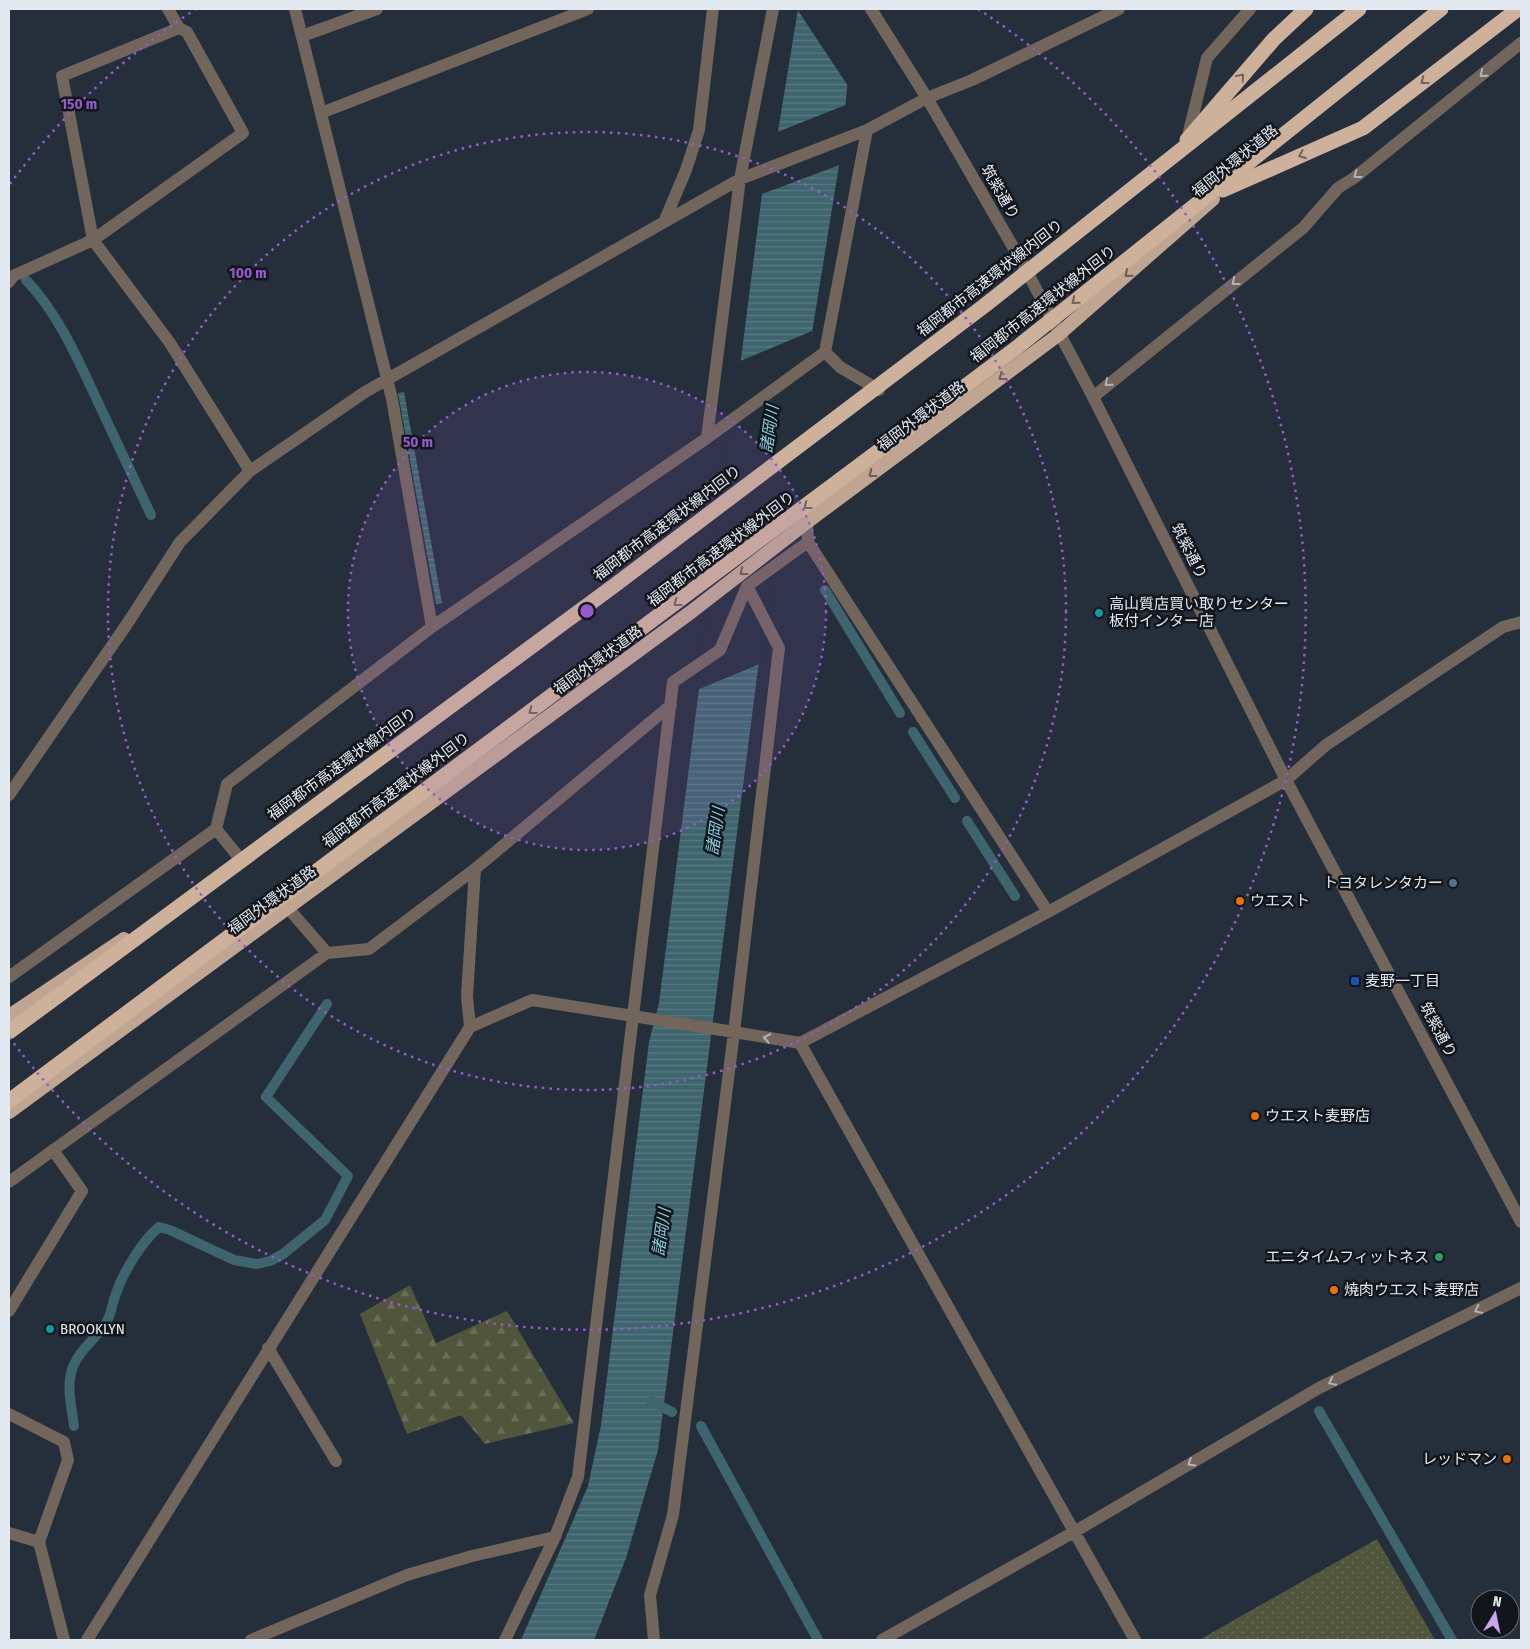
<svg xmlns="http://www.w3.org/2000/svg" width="1530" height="1649" viewBox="0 0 1530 1649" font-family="'Fira Sans Condensed','Noto Sans JP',sans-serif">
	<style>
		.green { fill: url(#green-dots) }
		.forest { fill: url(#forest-firs) }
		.water { fill: url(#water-rules) }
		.pier { fill: #252e3b }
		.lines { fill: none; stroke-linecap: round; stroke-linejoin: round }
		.stream { stroke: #3e656e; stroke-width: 10 }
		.minor { stroke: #71655c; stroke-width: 12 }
		.tertiary { stroke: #71655c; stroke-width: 12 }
		.trunk { stroke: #c0a692; stroke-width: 14 }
		.motorway { stroke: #ceb19a; stroke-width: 15 }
		.motorway-bridge { stroke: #ceb19a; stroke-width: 15 }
		.oneway { stroke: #b5b4b5 }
		.oneway2 { stroke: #70645b }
		.oneway3 { stroke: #695e57 }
		.ring { fill: none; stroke: #955bcc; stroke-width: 2.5; stroke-dasharray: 2.5 5 }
		.culture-dot { fill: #0f9aa8; stroke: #12161c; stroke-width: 2 }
		.service-dot { fill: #5c6f8a; stroke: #12161c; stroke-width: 2 }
		.food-dot { fill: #e8710a; stroke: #12161c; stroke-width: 2 }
		.transit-dot { fill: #1a4fb4; stroke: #12161c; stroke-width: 2 }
		.leisure-dot { fill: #2e9e5b; stroke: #12161c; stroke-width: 2 }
		.labels { text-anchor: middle; stroke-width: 5; stroke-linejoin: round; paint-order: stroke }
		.street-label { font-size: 15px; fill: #e3e9f1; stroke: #12161c }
		.poi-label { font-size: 15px; fill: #e3e9f1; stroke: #12161c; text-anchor: start }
		.water-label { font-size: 16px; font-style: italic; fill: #89d2e2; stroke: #12161c }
		.centre { fill: #955bcc; stroke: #12161c; stroke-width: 2.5 }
		.ring-label { font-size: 15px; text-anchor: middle; font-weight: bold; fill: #955bcc; stroke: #12161c; stroke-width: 5; stroke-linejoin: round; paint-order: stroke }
	</style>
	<defs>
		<pattern id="green-dots" width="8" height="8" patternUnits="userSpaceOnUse" patternTransform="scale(1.25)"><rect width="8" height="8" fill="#51553c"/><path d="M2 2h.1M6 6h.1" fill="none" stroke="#6a6d59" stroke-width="1.8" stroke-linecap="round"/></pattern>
		<pattern id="forest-firs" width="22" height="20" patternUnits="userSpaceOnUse" patternTransform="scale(1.25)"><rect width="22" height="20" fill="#51553c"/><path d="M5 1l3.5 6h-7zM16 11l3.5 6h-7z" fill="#6a6d59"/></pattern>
		<pattern id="water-rules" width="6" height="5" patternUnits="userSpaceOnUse" patternTransform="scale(1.25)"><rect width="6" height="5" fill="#3e656e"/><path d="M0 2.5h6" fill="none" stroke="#5a7b83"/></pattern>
	</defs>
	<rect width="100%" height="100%" fill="#252e3b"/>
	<path class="green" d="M 1377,1539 L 1435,1640 L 1199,1640 Z"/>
	<path class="forest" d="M 410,1285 L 436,1343 L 507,1311 L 574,1423 L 485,1444 L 461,1415 L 407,1434 L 360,1314 Z"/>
	<path class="water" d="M 798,9 L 858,9 L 847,89 L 841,153 L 759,661 L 658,1450 L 626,1558 L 594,1640 L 521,1640 L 588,1486 L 601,1425 L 649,1042 L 659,1003 L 763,186 L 778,131 Z
		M 404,392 L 442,603 L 436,604 L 398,393 Z"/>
	<path class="pier" d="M 797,9 L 861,9 L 850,89 Z
		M 848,104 L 842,164 L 759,195 L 775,133 Z
		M 812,331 L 805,390 L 762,663 L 697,690 L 738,362 Z"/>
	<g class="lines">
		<path class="stream" d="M 26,280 C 57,312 77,357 96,398 C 114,437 133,476 151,515
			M 825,590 L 900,713
			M 913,732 L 955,798
			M 967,821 L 1015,896
			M 651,1401 L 672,1412
			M 1319,1411 L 1452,1640
			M 74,1426 C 72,1410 67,1389 71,1373 C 76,1352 95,1340 106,1323 C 112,1313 112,1302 117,1291 C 124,1271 143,1240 159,1227 L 170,1230 L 234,1260 L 257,1264 L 270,1261 L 283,1254 L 325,1220 L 348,1176 L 266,1097 L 327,1004
			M 701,1426 L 818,1640"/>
		<path class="minor" d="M 295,9 L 392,399 L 432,627
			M 179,28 L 62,76 L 93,240 L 170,343 L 250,471
			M 302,36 L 377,9
			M 321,113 L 588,9
			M 1187,140 L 1207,58 L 1250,9
			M 664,222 L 686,170 L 699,130 L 713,9
			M 9,282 L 13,276 L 93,240 L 243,133 L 187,32 L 179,28 L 168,9
			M 825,352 L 840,367 L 879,390
			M 1093,397 L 1303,228 L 1338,188 L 1354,178 L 1521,43
			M 707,438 L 740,179 L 773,9
			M 807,522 L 808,542 L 1048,912
			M 747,586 L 779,648 L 734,1032 L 800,1043 L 1048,912 L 1286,780 L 1326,745 L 1503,627 L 1521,622
			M 9,795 L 127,624 L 180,542 L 250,471 L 365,392 L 740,179 L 867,130 L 927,98 L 972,80 L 1119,9
			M 216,829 L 241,860
			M 288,908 L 327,953
			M 9,977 L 216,829 L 227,784 L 432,627 L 707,438 L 825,352 L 867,130
			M 470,1027 L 532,1000 L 633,1016 L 578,1477 L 555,1537 L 505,1640
			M 800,1043 L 1135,1640
			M 9,1182 L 327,953 L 369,949 L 475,869 L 671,705
			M 9,1311 L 82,1191 L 53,1150
			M 268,1348 L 336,1461
			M 9,1414 L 64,1442 L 68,1460 L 39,1542 L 64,1640
			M 9,1533 L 39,1542
			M 87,1640 L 470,1027 L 467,996 L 475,869
			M 251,1640 L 407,1575 L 472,1556 L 555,1537
			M 654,1640 L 650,1595 L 673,1515 L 734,1032 L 633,1016 L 673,682 L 720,650 L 747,586 L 808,542
			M 882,1640 L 1074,1532 L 1319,1388 L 1521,1288"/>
		<path class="tertiary" d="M 871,9 L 927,98 L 1024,266 L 1093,397 L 1286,780 L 1521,1222"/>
		<path class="trunk" d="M 9,1016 L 124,939
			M 9,1112 L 691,612 L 807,522 L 1058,335 L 1213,199"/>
		<path class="motorway" d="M 1187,140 L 1274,39 L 1306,9
			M 1223,190 L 1363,128 L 1518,9"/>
		<path class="motorway-bridge" d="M 9,1032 L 615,585 L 984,306 L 1359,9
			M 9,1101 L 1015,349 L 1441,9"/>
	</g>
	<defs><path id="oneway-chevron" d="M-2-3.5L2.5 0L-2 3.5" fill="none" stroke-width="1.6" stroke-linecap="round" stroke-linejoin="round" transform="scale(1.25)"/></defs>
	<g class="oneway">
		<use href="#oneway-chevron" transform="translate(1483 74) rotate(141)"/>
		<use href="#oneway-chevron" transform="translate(1357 175) rotate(143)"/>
		<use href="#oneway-chevron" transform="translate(1235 282) rotate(142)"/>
		<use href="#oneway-chevron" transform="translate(1108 383) rotate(140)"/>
		<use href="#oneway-chevron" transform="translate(767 1038) rotate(-170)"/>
		<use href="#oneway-chevron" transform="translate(1478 1310) rotate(154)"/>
		<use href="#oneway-chevron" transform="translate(1332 1382) rotate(154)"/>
		<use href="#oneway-chevron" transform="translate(1191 1463) rotate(149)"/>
	</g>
	<g class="oneway2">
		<use href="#oneway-chevron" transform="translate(1241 77) rotate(-49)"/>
		<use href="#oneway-chevron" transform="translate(1424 81) rotate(143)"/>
		<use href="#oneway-chevron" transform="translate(1302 155) rotate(156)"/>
		<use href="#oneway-chevron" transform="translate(1075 301) rotate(141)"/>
		<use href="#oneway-chevron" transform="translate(807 506) rotate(143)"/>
		<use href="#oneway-chevron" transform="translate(677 603) rotate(143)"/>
		<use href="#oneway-chevron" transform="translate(532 711) rotate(143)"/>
	</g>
	<g class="oneway3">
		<use href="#oneway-chevron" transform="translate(1128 274) rotate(139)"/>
		<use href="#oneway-chevron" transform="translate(1002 377) rotate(143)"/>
		<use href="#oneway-chevron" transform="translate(872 474) rotate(143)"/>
		<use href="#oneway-chevron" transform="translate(743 572) rotate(142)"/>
	</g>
	<circle cx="587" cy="611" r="239" fill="#955bcc" fill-opacity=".12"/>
	<g class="ring">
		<circle cx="587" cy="611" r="239"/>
		<circle cx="587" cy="611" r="479"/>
		<path d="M10 184A718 718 0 0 1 196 9M978 9A718 718 0 1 1 10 1038"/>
	</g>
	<g class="culture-dot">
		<circle cx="1099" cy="613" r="5"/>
		<circle cx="50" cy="1329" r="5"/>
	</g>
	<circle class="service-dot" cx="1453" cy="883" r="5"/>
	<g class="food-dot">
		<circle cx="1240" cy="901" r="5"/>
		<circle cx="1255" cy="1116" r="5"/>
		<circle cx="1334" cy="1290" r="5"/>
		<circle cx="1507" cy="1459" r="5"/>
	</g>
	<rect class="transit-dot" x="1350" y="976" width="10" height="10" rx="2.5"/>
	<circle class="leisure-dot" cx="1439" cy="1257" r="5"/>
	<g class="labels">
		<g class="street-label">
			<text transform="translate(1235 161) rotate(-39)" y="5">福岡外環状道路</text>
			<text transform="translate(1000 192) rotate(60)" y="5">筑紫通り</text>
			<text transform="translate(990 278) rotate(-38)" y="5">福岡都市高速環状線内回り</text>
			<text transform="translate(1043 304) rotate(-38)" y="5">福岡都市高速環状線外回り</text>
			<text transform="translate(921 416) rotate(-37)" y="5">福岡外環状道路</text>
			<text transform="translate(667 523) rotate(-37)" y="5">福岡都市高速環状線内回り</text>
			<text transform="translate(721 549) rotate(-37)" y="5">福岡都市高速環状線外回り</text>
			<text transform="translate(1189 551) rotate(63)" y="5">筑紫通り</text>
			<text transform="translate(598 660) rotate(-36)" y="5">福岡外環状道路</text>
			<text transform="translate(342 764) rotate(-36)" y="5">福岡都市高速環状線内回り</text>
			<text transform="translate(396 790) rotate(-37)" y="5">福岡都市高速環状線外回り</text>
			<text transform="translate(272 900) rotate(-36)" y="5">福岡外環状道路</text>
			<text transform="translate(1438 1030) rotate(62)" y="5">筑紫通り</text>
		</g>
		<g class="poi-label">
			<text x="1109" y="609">高山質店買い取りセンター<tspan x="1109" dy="17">板付インター店</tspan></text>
			<text x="1443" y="888" text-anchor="end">トヨタレンタカー</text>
			<text x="1250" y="906">ウエスト</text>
			<text x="1365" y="986">麦野一丁目</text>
			<text x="1265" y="1121">ウエスト麦野店</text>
			<text x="1429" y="1262" text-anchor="end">エニタイムフィットネス</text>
			<text x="1344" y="1295">焼肉ウエスト麦野店</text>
			<text x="60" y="1334">BROOKLYN</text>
			<text x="1497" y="1464" text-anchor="end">レッドマン</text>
		</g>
		<g class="water-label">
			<text transform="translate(769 429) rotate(-82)" y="6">諸岡川</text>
			<text transform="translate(715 831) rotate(-82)" y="6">諸岡川</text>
			<text transform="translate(661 1232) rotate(-82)" y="6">諸岡川</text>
		</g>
	</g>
	<circle cx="587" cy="611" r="8" class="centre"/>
	<g class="ring-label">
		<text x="79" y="109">150 m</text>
		<text x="248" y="278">100 m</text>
		<text x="418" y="447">50 m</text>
	</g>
	<rect width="1530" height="1649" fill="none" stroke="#e3e9f1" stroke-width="20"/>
	<g transform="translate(1495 1614) rotate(10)"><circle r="24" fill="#12161c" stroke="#666a71"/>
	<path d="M0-4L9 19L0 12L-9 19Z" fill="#c7a6f0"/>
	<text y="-8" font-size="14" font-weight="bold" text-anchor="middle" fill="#e3e9f1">N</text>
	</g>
</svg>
